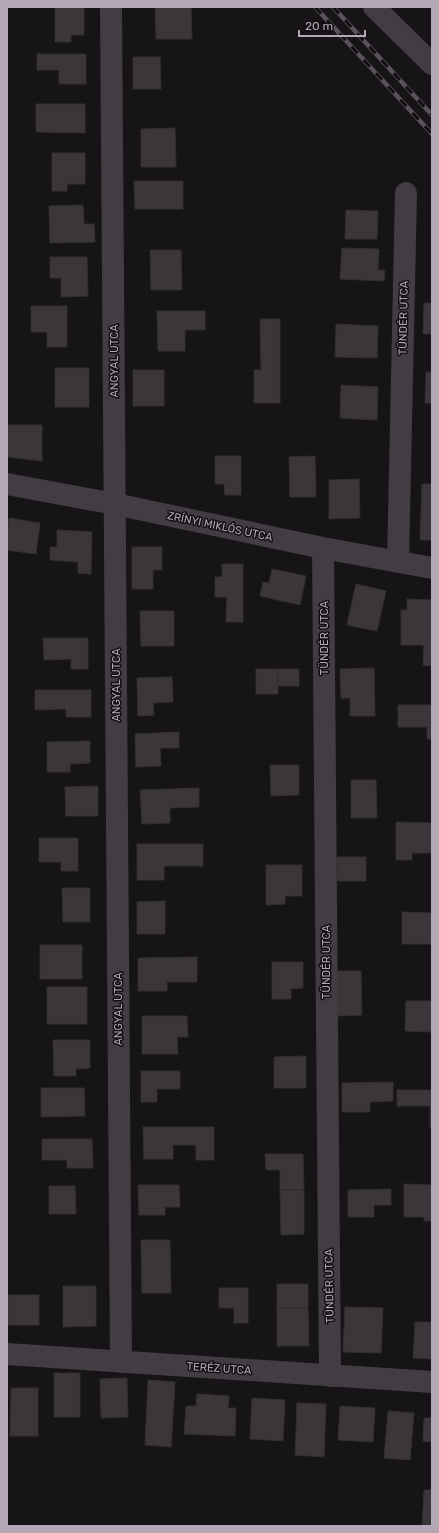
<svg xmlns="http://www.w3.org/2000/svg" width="439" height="1533" viewBox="0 0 439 1533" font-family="Rubik,sans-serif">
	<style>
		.building { fill: #3b363a; stroke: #322f31 }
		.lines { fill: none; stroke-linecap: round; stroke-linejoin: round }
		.minor { stroke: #423d42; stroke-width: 22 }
		.rail-casing { stroke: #5a525a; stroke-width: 4.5 }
		.rail { stroke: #110f11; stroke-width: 3; stroke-dasharray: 9; stroke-linecap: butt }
		.labels { text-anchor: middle; stroke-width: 3; stroke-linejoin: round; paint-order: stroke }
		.street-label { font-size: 11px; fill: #b5a7b6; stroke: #110f11 }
	</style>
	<rect width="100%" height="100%" fill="#161416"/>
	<path class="building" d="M 55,7 L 84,7 L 84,35 L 71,35 L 71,42 L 55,42 Z
		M 155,7 L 191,7 L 192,39 L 156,39 Z
		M 37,54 L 86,54 L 86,84 L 59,84 L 59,70 L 37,70 Z
		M 133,57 L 160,57 L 161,89 L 133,89 Z
		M 36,104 L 85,104 L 85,133 L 36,132 Z
		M 175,128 L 176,167 L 141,167 L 141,129 Z
		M 52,153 L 85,153 L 85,184 L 67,184 L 67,191 L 52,191 Z
		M 134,181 L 183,181 L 183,209 L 135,209 Z
		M 83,205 L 84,224 L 94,224 L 95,242 L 50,243 L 49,206 Z
		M 346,210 L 378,211 L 377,239 L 345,239 Z
		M 342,248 L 379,249 L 378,270 L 385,270 L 384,281 L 340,279 Z
		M 150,250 L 181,250 L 182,290 L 151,290 Z
		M 50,257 L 87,257 L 88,296 L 61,297 L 61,278 L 50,278 Z
		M 424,303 L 432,303 L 432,334 L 423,334 Z
		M 31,306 L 67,306 L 67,347 L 47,347 L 47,332 L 31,332 Z
		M 157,311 L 205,311 L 205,330 L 185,330 L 185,351 L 158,351 Z
		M 260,319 L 280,319 L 280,403 L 254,403 L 254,370 L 261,370 Z
		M 336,324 L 378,326 L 377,358 L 335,357 Z
		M 55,368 L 89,368 L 89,407 L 55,407 Z
		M 133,370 L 164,370 L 164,406 L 133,406 Z
		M 426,372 L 432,372 L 432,403 L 425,403 Z
		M 341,385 L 378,387 L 377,420 L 340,418 Z
		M 7,425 L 42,425 L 42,461 L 7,457 Z
		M 215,456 L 241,456 L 241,495 L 225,495 L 224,484 L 215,484 Z
		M 315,456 L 316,497 L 290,497 L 289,457 Z
		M 359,479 L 360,518 L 329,519 L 329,480 Z
		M 422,484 L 432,484 L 432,540 L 420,540 Z
		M 9,518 L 40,523 L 36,554 L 7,550 L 7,533 Z
		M 57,530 L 92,532 L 91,574 L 78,573 L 78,562 L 50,560 L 50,547 L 57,547 Z
		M 132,547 L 162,547 L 162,570 L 153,570 L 153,589 L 132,589 Z
		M 222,564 L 243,564 L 243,622 L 226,622 L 227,597 L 215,597 L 215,577 L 222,577 Z
		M 272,569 L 306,576 L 300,605 L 260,596 L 263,582 L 269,583 Z
		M 356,584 L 386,591 L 377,631 L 347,625 Z
		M 407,599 L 432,600 L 432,666 L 423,665 L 424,645 L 401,645 L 401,610 L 407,610 Z
		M 140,611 L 174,611 L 174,646 L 141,646 Z
		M 43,638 L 88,638 L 88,669 L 71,669 L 71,659 L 44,660 Z
		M 374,668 L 375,716 L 350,716 L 350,698 L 341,698 L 340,669 Z
		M 256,669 L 278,669 L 278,694 L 256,694 Z
		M 278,669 L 299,669 L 299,686 L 278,686 Z
		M 172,677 L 173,702 L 153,703 L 154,715 L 138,716 L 137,678 Z
		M 35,690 L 91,690 L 91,717 L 66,717 L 66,709 L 35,710 Z
		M 398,705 L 432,705 L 432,739 L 427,739 L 427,727 L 398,727 Z
		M 179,732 L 179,748 L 160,748 L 161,766 L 136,767 L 135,734 Z
		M 90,741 L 90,763 L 70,764 L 70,772 L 47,772 L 47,742 Z
		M 270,765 L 299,765 L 299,795 L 271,796 Z
		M 351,780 L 376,780 L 377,818 L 351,818 Z
		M 98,786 L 98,816 L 66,816 L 65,787 Z
		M 199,788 L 199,807 L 170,808 L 170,823 L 142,824 L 140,790 Z
		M 396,822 L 432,823 L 432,853 L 412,853 L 412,860 L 396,860 Z
		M 39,838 L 78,838 L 78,871 L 61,871 L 61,862 L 39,862 Z
		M 137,844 L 203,844 L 203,866 L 164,866 L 164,880 L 137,880 Z
		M 337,857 L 366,857 L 366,881 L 337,881 Z
		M 266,865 L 302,865 L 302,896 L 285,896 L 285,904 L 266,905 Z
		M 62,888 L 90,888 L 90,922 L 63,922 Z
		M 165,901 L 165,934 L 137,934 L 137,902 Z
		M 402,912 L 432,913 L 432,944 L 402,944 Z
		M 40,945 L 82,945 L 82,979 L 40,979 Z
		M 197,957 L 197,982 L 167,982 L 167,991 L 138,991 L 138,958 Z
		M 272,962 L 303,962 L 303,988 L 291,989 L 291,999 L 272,999 Z
		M 337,971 L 361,971 L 362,1015 L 337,1016 Z
		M 47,987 L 87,987 L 87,1024 L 47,1024 Z
		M 406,1001 L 432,1001 L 432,1032 L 405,1031 Z
		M 142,1016 L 187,1016 L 188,1037 L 177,1037 L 178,1054 L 142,1054 Z
		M 53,1040 L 90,1040 L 90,1068 L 76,1069 L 76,1076 L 54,1076 Z
		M 306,1056 L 306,1088 L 274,1088 L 274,1057 Z
		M 141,1071 L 180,1071 L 180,1089 L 157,1089 L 157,1102 L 141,1102 Z
		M 393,1082 L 393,1101 L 370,1102 L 370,1112 L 342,1112 L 342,1083 Z
		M 41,1088 L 84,1088 L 85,1116 L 41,1117 Z
		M 397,1090 L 432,1090 L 432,1128 L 430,1128 L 430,1106 L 397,1106 Z
		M 143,1127 L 214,1127 L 214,1160 L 196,1160 L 196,1145 L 173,1145 L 173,1159 L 144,1159 Z
		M 42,1139 L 92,1139 L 93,1168 L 67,1168 L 67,1160 L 42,1160 Z
		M 265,1154 L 303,1154 L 304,1190 L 280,1190 L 280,1170 L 266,1170 Z
		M 404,1184 L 432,1185 L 432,1221 L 424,1221 L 424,1217 L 404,1217 Z
		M 138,1185 L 179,1185 L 180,1207 L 165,1207 L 165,1215 L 139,1215 Z
		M 49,1186 L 75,1186 L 76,1214 L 49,1214 Z
		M 391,1189 L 391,1205 L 374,1205 L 374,1217 L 348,1217 L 348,1190 Z
		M 280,1190 L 304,1190 L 304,1234 L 281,1235 Z
		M 141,1240 L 170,1240 L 171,1293 L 142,1293 Z
		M 277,1284 L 308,1284 L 308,1308 L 277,1308 Z
		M 63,1286 L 96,1286 L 96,1326 L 63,1327 Z
		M 219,1288 L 248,1288 L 248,1323 L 234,1323 L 234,1308 L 219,1308 Z
		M 8,1295 L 39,1295 L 39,1325 L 8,1325 Z
		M 345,1307 L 383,1308 L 381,1353 L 343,1352 Z
		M 277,1308 L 308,1308 L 309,1346 L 277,1346 Z
		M 415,1322 L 432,1322 L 432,1359 L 413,1358 Z
		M 54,1373 L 80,1373 L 80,1417 L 54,1417 Z
		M 127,1378 L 128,1417 L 101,1418 L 100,1379 Z
		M 148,1380 L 175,1382 L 171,1447 L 145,1445 Z
		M 11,1388 L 38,1388 L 38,1436 L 10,1436 Z
		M 197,1394 L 229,1396 L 228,1408 L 236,1408 L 235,1436 L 184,1434 L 186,1406 L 196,1406 Z
		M 252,1398 L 285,1400 L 283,1441 L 250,1439 Z
		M 297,1403 L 326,1404 L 324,1457 L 295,1455 Z
		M 340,1406 L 375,1408 L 373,1442 L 338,1440 Z
		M 388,1411 L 414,1413 L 410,1460 L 384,1458 Z
		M 424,1418 L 432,1418 L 432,1442 L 423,1441 Z
		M 424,1490 L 432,1490 L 432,1526 L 422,1526 Z"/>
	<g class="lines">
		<path class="minor" d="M 111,7 L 121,1362
			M 374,7 L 432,64
			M 7,484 L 115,504 L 323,548 L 432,568
			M 323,548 L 330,1376
			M 398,562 L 406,193
			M 7,1354 L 432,1382"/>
		<defs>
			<path id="rail" d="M 315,7 L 432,134
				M 333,7 L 432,115"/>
		</defs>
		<use href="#rail" class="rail-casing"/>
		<use href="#rail" class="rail"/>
	</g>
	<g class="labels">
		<g class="street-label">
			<text transform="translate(403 318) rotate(-89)" y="4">TÜNDÉR UTCA</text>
			<text transform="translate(114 361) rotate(-90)" y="4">ANGYAL UTCA</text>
			<text transform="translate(220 526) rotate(12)" y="4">ZRÍNYI MIKLÓS UTCA</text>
			<text transform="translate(324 638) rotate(-90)" y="4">TÜNDÉR UTCA</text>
			<text transform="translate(116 685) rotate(-90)" y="4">ANGYAL UTCA</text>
			<text transform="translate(326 962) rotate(-90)" y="4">TÜNDÉR UTCA</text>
			<text transform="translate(118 1009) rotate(-90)" y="4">ANGYAL UTCA</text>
			<text transform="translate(329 1286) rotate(-91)" y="4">TÜNDÉR UTCA</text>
			<text transform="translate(219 1368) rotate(4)" y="4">TERÉZ UTCA</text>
		</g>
	</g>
	<rect width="439" height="1533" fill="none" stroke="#b5a7b6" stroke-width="16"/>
	<path d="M299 30v6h66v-6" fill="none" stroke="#b5a7b6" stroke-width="2"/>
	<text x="305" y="30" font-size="12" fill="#b5a7b6" stroke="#110f11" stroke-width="3" paint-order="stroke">20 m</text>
</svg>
